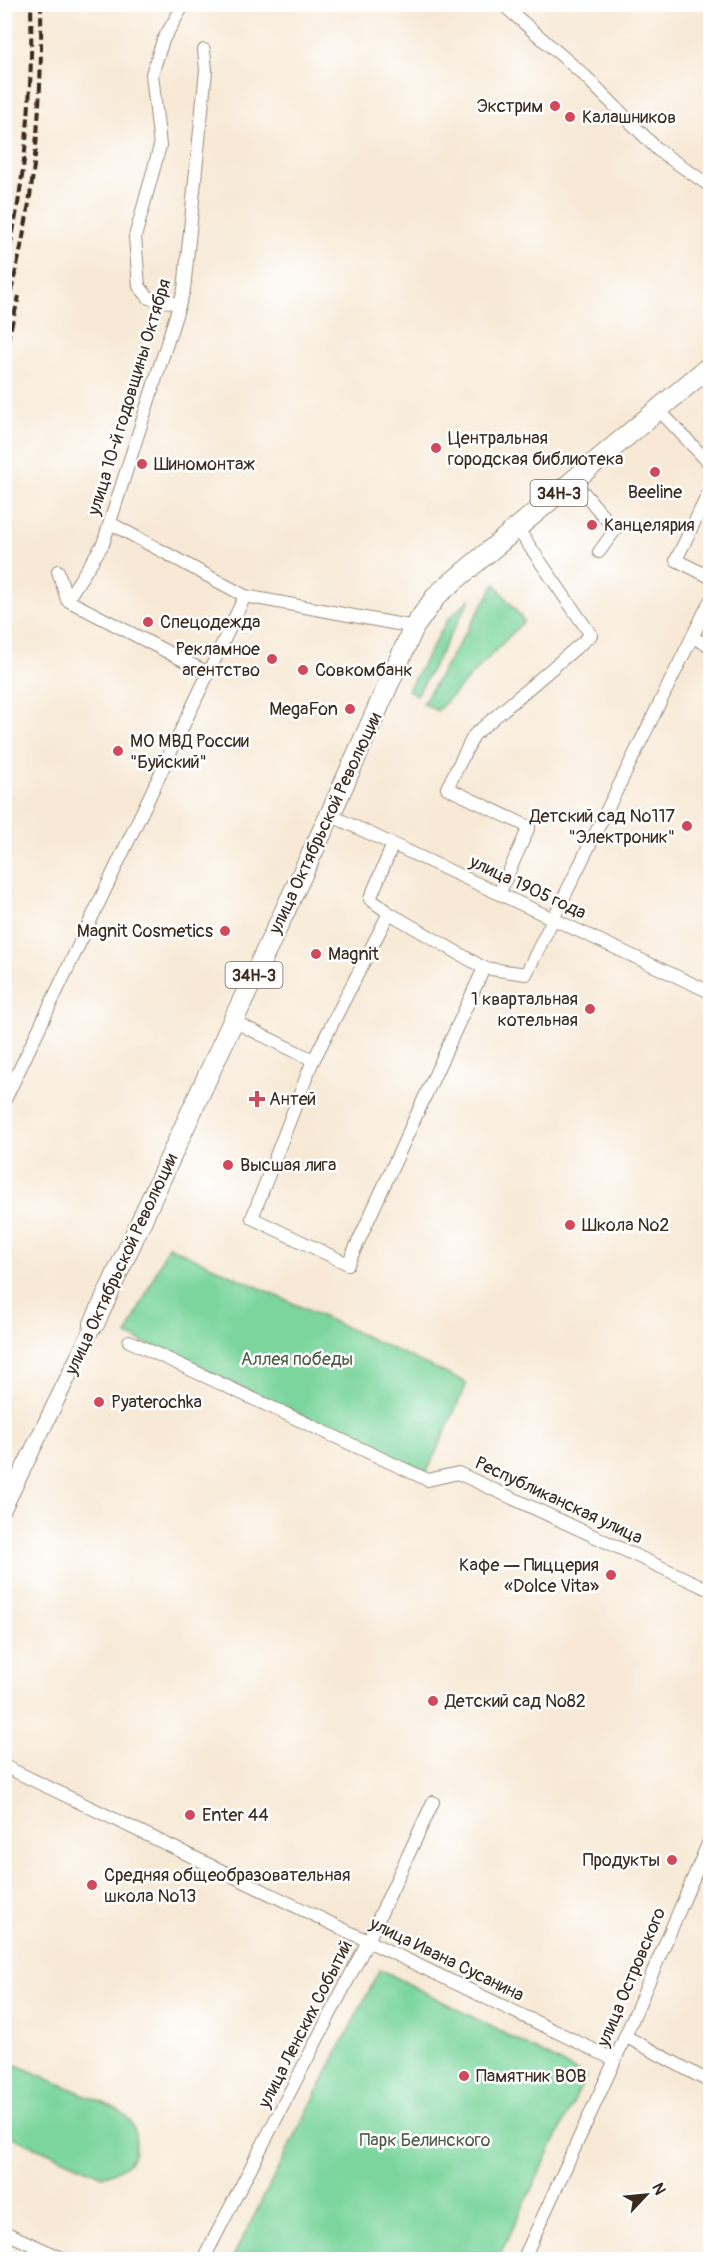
<svg xmlns="http://www.w3.org/2000/svg" width="715" height="2264" viewBox="0 0 715 2264" font-family="Pangolin,sans-serif">
	<style>
		.green { fill: #7bd59c; stroke: #5b805d; stroke-width: 1.5 }
		.lines { fill: none; stroke-linecap: round; stroke-linejoin: round }
		.minor-casing { stroke: #998a7a; stroke-width: 14 }
		.tertiary-casing { stroke: #998a7a; stroke-width: 17 }
		.primary-casing { stroke: #998a7a; stroke-width: 22 }
		.minor { stroke: #fff; stroke-width: 12 }
		.tertiary { stroke: #fff; stroke-width: 15 }
		.primary { stroke: #fff; stroke-width: 20 }
		.rail { stroke: #3b2a1e; stroke-width: 4; stroke-dasharray: 9 4.5; stroke-linecap: butt }
		.poi-dot { fill: #d1495b; stroke: #fff; stroke-width: 2 }
		.labels { text-anchor: middle; stroke-width: 5; stroke-linejoin: round; paint-order: stroke }
		.shield { fill: #fff; stroke: #766a62; stroke-width: 1.5 }
		.shield-label { font-size: 16px; font-weight: bold; fill: #3b2a1e }
		.poi-label { font-size: 18px; fill: #3b2a1e; stroke: #fff; text-anchor: start }
		.street-label { font-size: 18px; fill: #3b2a1e; stroke: #fff }
		.park-label { font-size: 18px; fill: #4e5d44; stroke: #fff }
	</style>
	<rect width="100%" height="100%" fill="#fff"/>
	<filter id="ink" filterUnits="userSpaceOnUse"><feTurbulence type="fractalNoise" baseFrequency=".0167" numOctaves="2"/><feDisplacementMap in="SourceGraphic" scale="12" xChannelSelector="R" yChannelSelector="G"/><feConvolveMatrix kernelMatrix="1 2 1 2 8 2 1 2 1" color-interpolation-filters="sRGB"/></filter>
	<filter id="wash" filterUnits="userSpaceOnUse"><feTurbulence type="fractalNoise" baseFrequency=".008" numOctaves="4" result="noise"/><feDisplacementMap in="SourceGraphic" scale="24" xChannelSelector="R" yChannelSelector="G"/><feGaussianBlur stdDeviation="1.35" result="paint"/><feColorMatrix in="noise" values="0 0 0 0 0 0 0 0 0 0 0 0 0 0 0 0 0 1.4 0 .05"/><feComposite in="paint" operator="in"/></filter>
	<g filter="url(#wash)">
		<rect width="100%" height="100%" fill="#f7e9d5"/>
		<path class="green" d="M 495,584 L 524,621 L 437,711 L 423,703 Z
			M 471,598 L 417,695 L 408,690 L 448,619 Z
			M 168,1246 L 467,1383 L 427,1472 L 127,1335 Z
			M 380,1969 L 586,2076 L 498,2259 L 232,2259 Z
			M 5,2060 L 115,2108 C 119,2111 124,2113 127,2117 C 138,2130 140,2154 125,2166 C 120,2170 110,2173 103,2176 L 5,2134 Z"/>
	</g>
	<g filter="url(#ink)">
		<g class="lines">
			<defs>
				<path id="minor" d="M 502,4 L 585,76 L 658,150 L 710,186
					M 179,304 L 149,298 L 139,286 L 135,237 L 160,146 L 152,74 L 163,40 L 183,6 L 199,4
					M 658,409 L 710,464
					M 574,481 L 615,530 L 599,552
					M 710,490 L 676,560 L 710,577
					M 110,523 L 245,596 L 414,627
					M 58,571 L 67,600 L 208,673
					M 67,600 L 103,544 L 184,290 L 206,70 L 204,50
					M 694,638 L 710,646
					M 330,815 L 710,992
					M 499,894 L 529,827 L 447,788 L 474,735 L 591,635 L 517,528
					M 389,913 L 484,968
					M 233,1021 L 313,1060 L 252,1218 L 348,1264 L 484,968 L 526,974 L 710,601
					M 312,1063 L 389,913 L 370,899 L 393,844
					M 4,1102 L 245,596
					M 129,1341 L 428,1480 L 458,1473 L 710,1590
					M 4,1766 L 615,2060
					M 625,2036 L 710,2082
					M 4,2232 L 66,2260
					M 203,2260 L 368,1941 L 433,1802
					M 523,2260 L 615,2060 L 710,1839"/>
				<path id="tertiary" d="M 4,1508 L 94,1324"/>
				<path id="primary" d="M 94,1324 L 233,1021 L 330,815 L 414,627 L 437,595 L 710,366"/>
			</defs>
			<use href="#minor" class="minor-casing"/>
			<use href="#tertiary" class="tertiary-casing"/>
			<use href="#primary" class="primary-casing"/>
			<use href="#minor" class="minor"/>
			<use href="#tertiary" class="tertiary"/>
			<use href="#primary" class="primary"/>
			<path class="rail" d="M 4,273 C 25,188 33,92 31,4
				M 4,318 C 11,291 18,264 23,237 C 38,161 42,82 41,4
				M 4,355 L 19,296"/>
		</g>
	</g>
	<g class="poi-dot">
		<circle cx="555" cy="106" r="6"/>
		<circle cx="570" cy="117" r="6"/>
		<circle cx="436" cy="448" r="6"/>
		<circle cx="142" cy="464" r="6"/>
		<circle cx="655" cy="472" r="6"/>
		<circle cx="592" cy="525" r="6"/>
		<circle cx="148" cy="622" r="6"/>
		<circle cx="272" cy="659" r="6"/>
		<circle cx="303" cy="670" r="6"/>
		<circle cx="350" cy="709" r="6"/>
		<circle cx="118" cy="751" r="6"/>
		<circle cx="687" cy="826" r="6"/>
		<circle cx="225" cy="931" r="6"/>
		<circle cx="316" cy="954" r="6"/>
		<circle cx="590" cy="1009" r="6"/>
		<path d="M254 1090h6v6h6v6h-6v6h-6v-6h-6v-6h6z"/>
		<circle cx="228" cy="1165" r="6"/>
		<circle cx="570" cy="1225" r="6"/>
		<circle cx="99" cy="1402" r="6"/>
		<circle cx="611" cy="1575" r="6"/>
		<circle cx="433" cy="1701" r="6"/>
		<circle cx="190" cy="1815" r="6"/>
		<circle cx="672" cy="1860" r="6"/>
		<circle cx="92" cy="1885" r="6"/>
		<circle cx="464" cy="2076" r="6"/>
	</g>
	<g class="labels">
		<g class="shield">
			<rect x="530.5" y="480" width="57" height="26" rx="4.5"/>
			<rect x="225.5" y="962" width="57" height="26" rx="4.5"/>
		</g>
		<g class="shield-label">
			<text x="559" y="499">34Н-3</text>
			<text x="254" y="981">34Н-3</text>
		</g>
		<g class="poi-label">
			<text x="543" y="112" text-anchor="end">Экстрим</text>
			<text x="582" y="123">Калашников</text>
			<text x="448" y="444">Центральная<tspan x="448" dy="21">городская библиотека</tspan></text>
			<text x="154" y="470">Шиномонтаж</text>
			<text x="655" y="498" text-anchor="middle">Beeline</text>
			<text x="604" y="531">Канцелярия</text>
			<text x="160" y="628">Спецодежда</text>
			<text x="260" y="655" text-anchor="end">Рекламное<tspan x="260" dy="21">агентство</tspan></text>
			<text x="315" y="676">Совкомбанк</text>
			<text x="338" y="715" text-anchor="end">MegaFon</text>
			<text x="130" y="747">МО МВД России<tspan x="130" dy="21">"Буйский"</tspan></text>
			<text x="675" y="822" text-anchor="end">Детский сад №117<tspan x="675" dy="21">"Электроник"</tspan></text>
			<text x="213" y="937" text-anchor="end">Magnit Cosmetics</text>
			<text x="328" y="960">Magnit</text>
			<text x="578" y="1005" text-anchor="end">1 квартальная<tspan x="578" dy="21">котельная</tspan></text>
			<text x="269" y="1105">Антей</text>
			<text x="240" y="1171">Высшая лига</text>
			<text x="582" y="1231">Школа №2</text>
			<text x="111" y="1408">Pyaterochka</text>
			<text x="599" y="1571" text-anchor="end">Кафе — Пиццерия<tspan x="599" dy="21">«Dolce Vita»</tspan></text>
			<text x="445" y="1707">Детский сад №82</text>
			<text x="202" y="1821">Enter 44</text>
			<text x="660" y="1866" text-anchor="end">Продукты</text>
			<text x="104" y="1881">Средняя общеобразовательная<tspan x="104" dy="21">школа №13</tspan></text>
			<text x="476" y="2082">Памятник ВОВ</text>
		</g>
		<g class="street-label">
			<text transform="translate(129 397) rotate(-73)" y="6">улица 10-й годовщины Октября</text>
			<text transform="translate(325 823) rotate(-65)" y="6">улица Октябрьской Революции</text>
			<text transform="translate(528 887) rotate(25)" y="6">улица 1905 года</text>
			<text transform="translate(121 1264) rotate(-65)" y="6">улица Октябрьской Революции</text>
			<text transform="translate(559 1500) rotate(25)" y="6">Республиканская улица</text>
			<text transform="translate(447 1959) rotate(26)" y="6">улица Ивана Сусанина</text>
			<text transform="translate(631 1977) rotate(-67)" y="6">улица Островского</text>
			<text transform="translate(305 2024) rotate(-63)" y="6">улица Ленских Событий</text>
		</g>
		<g class="park-label">
			<text x="297" y="1365">Аллея победы</text>
			<text x="425" y="2146">Парк Белинского</text>
		</g>
	</g>
	<rect width="715" height="2264" fill="none" stroke="#fff" stroke-width="24"/>
	<g transform="translate(646 2195) rotate(64)" stroke="#ffffff" stroke-width="4.5" paint-order="stroke">
	<path d="M0-4.5L10 22L0 15L-10 22Z" fill="#3b2a1e"/>
	<text y="-9" font-size="16" font-weight="bold" text-anchor="middle" fill="#3b2a1e">N</text>
	</g>
</svg>
